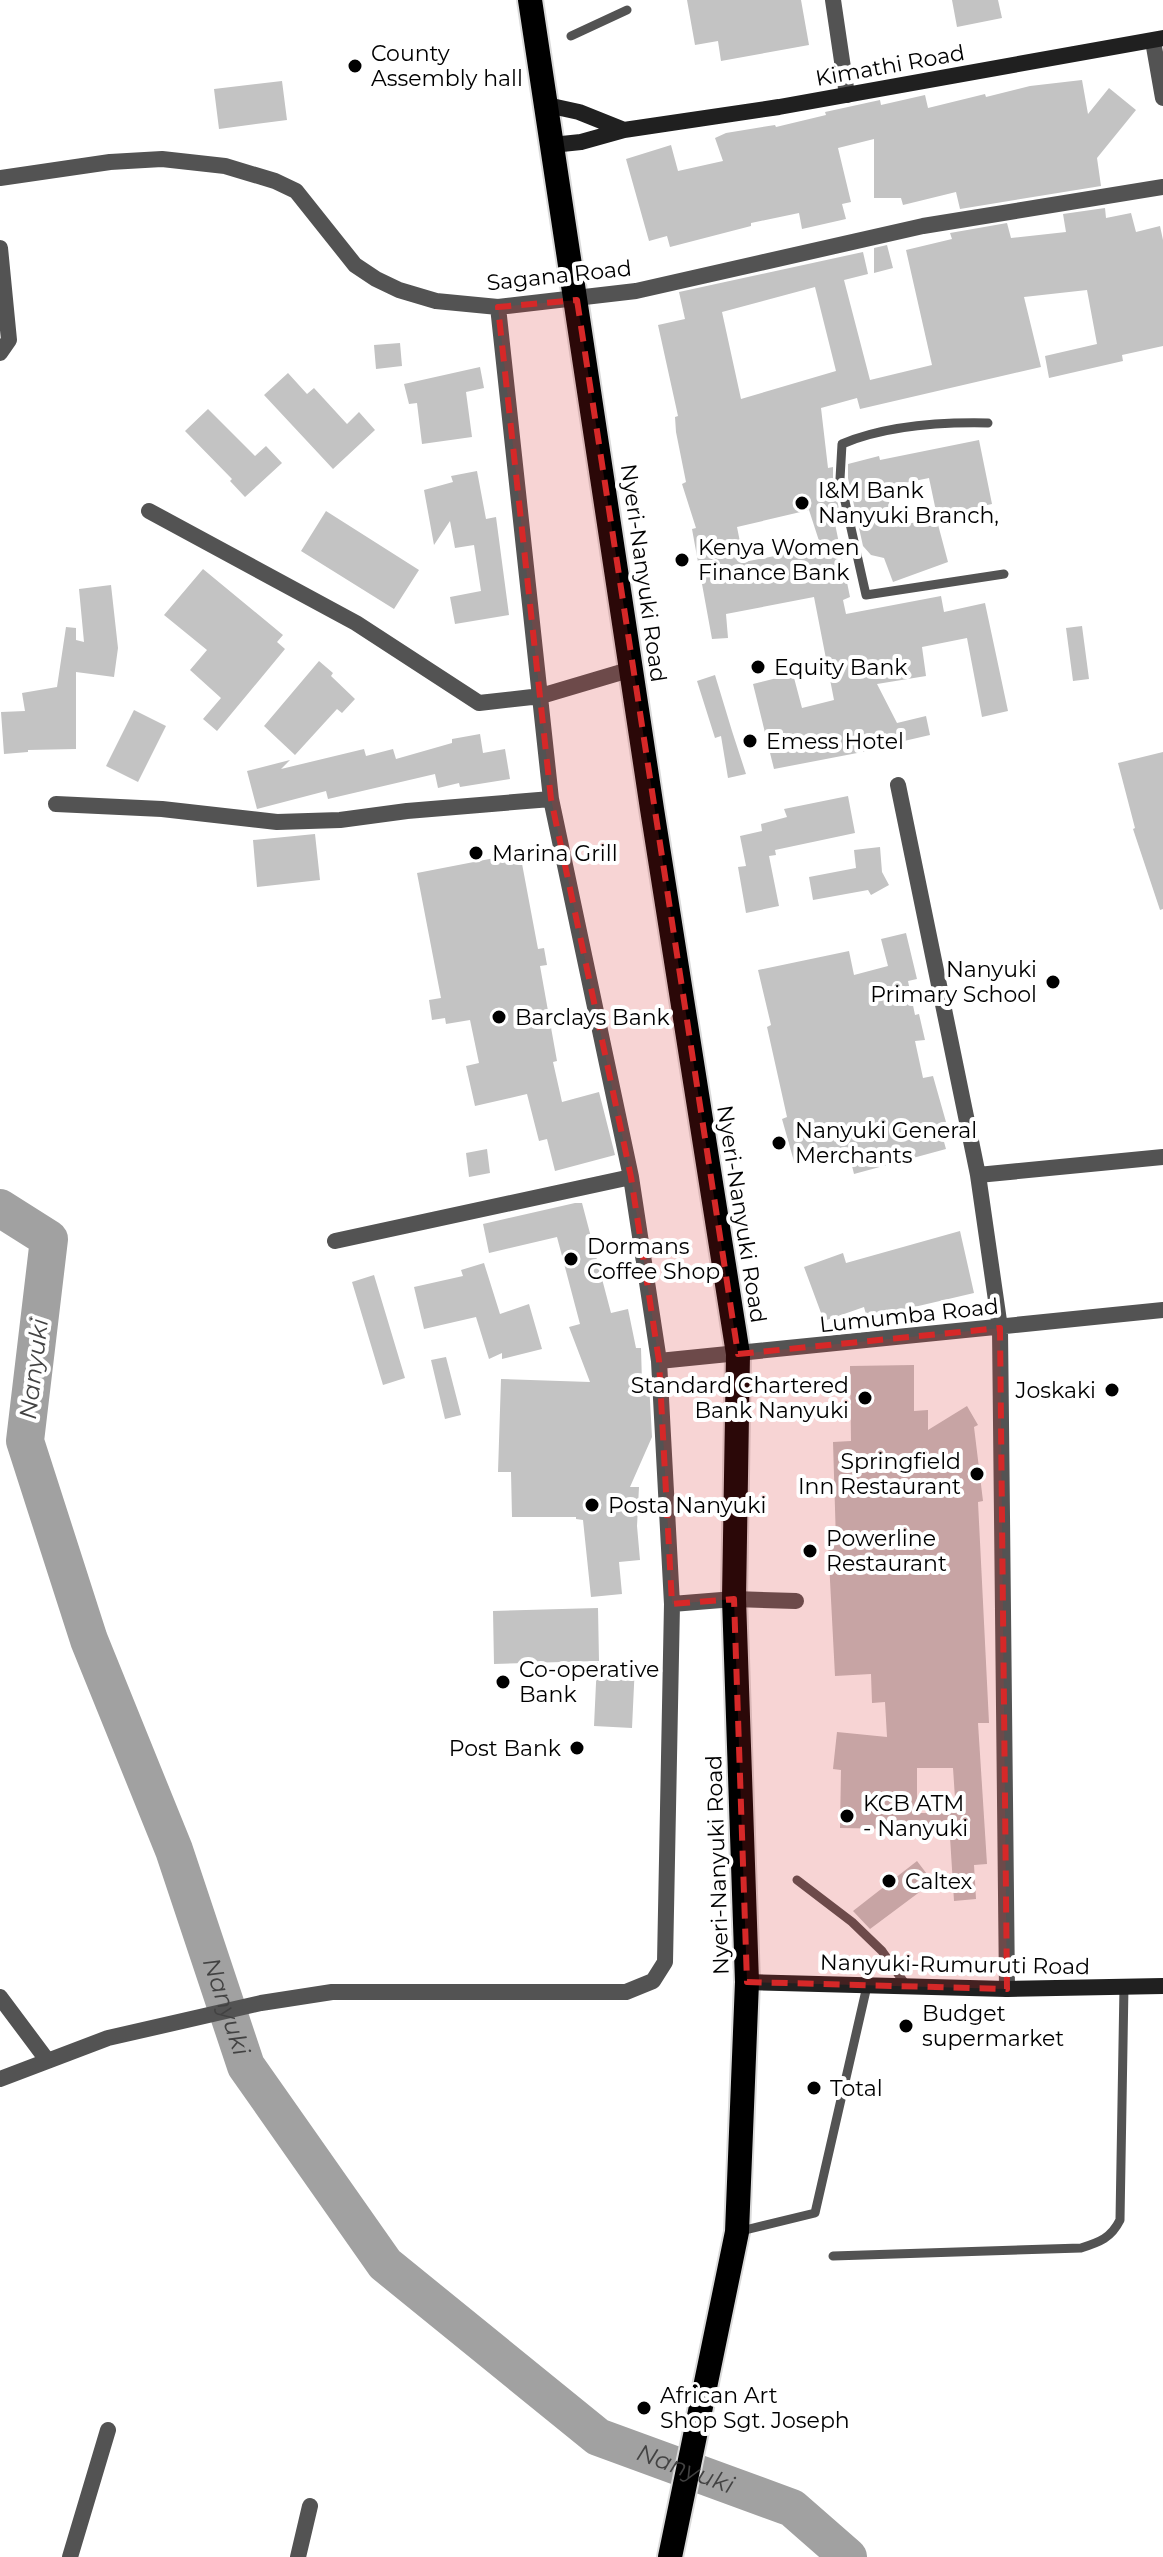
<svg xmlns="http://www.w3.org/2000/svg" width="1163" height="2557" viewBox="0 0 1163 2557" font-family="Montserrat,sans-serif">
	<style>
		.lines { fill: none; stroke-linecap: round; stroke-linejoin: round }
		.river { stroke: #a1a1a1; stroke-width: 38 }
		.building { fill: #c3c3c3; fill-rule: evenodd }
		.highway-casing { stroke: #dbdbdb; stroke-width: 28 }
		.lane { stroke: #535353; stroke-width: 9 }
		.street { stroke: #535353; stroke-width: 16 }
		.secondary { stroke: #202020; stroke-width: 16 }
		.highway { stroke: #000; stroke-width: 24 }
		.marked { fill: #d62828; fill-opacity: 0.2; stroke: #d62828; stroke-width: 6; stroke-dasharray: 16 10; stroke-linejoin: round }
		.poi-dot { fill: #000; stroke: #fff; stroke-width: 3 }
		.labels { text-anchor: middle; stroke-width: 8; stroke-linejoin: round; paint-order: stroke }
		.poi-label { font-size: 22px; fill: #000; stroke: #fff; text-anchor: start }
		.street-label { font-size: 22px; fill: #000; stroke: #fff }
		.water-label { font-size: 24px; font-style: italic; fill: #424242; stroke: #fff }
	</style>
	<rect width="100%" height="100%" fill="#fff"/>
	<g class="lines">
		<path class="river" id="s1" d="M 0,1208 L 49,1239 L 25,1441 L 89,1640 L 174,1850 L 246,2066 L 385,2264 L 598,2437 L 792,2508 L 848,2557"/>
	</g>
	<path class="building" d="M 687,0 L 801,0 L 809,45 L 721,61 L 718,41 L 695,45 Z
		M 952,0 L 998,0 L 1002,18 L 957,27 Z
		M 1082,80 L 1088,114 L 1109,88 L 1136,110 L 1097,158 L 1101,186 L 960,209 L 956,192 L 903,205 L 901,198 L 874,198 L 874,139 L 838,148 L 851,202 L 842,204 L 846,219 L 802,229 L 799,213 L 751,223 L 751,226 L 670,247 L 667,236 L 649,241 L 626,159 L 671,145 L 678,171 L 723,161 L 715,138 L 726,133 L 775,125 L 776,127 L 826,115 L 825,112 L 880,100 L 881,105 L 925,95 L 928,108 L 985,94 L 986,97 L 1030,86 Z
		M 282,81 L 287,120 L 219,129 L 214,89 Z
		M 1105,208 L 1106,218 L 1131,213 L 1136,232 L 1160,226 L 1163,240 L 1163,346 L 1122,355 L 1123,361 L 1049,378 L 1045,356 L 1097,344 L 1087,290 L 1024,297 L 1041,367 L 860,409 L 857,398 L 821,408 L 828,468 L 833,467 L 833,481 L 842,523 L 833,514 L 850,597 L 843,600 L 846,614 L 941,596 L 944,612 L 985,603 L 1008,711 L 982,717 L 967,638 L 922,647 L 926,676 L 877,684 L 897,723 L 926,716 L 930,735 L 878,747 L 878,749 L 774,769 L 753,684 L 793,674 L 802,708 L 834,700 L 814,597 L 726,614 L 728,638 L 712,639 L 692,529 L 696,528 L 682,484 L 686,482 L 676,432 L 675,417 L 678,416 L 658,325 L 685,319 L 679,292 L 863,252 L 868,274 L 844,280 L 870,380 L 932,365 L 906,250 L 952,239 L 950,233 L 1007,223 L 1011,238 L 1066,232 L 1063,214 ZM 815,287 L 836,371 L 741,399 L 722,312 ZM 809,510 L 821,547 L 744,562 L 737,527 Z
		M 887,245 L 893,268 L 874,273 L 874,248 Z
		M 400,343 L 402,366 L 376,369 L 374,345 Z
		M 480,367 L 484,388 L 466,392 L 472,437 L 422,444 L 417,403 L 409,404 L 404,384 Z
		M 288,373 L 307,394 L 314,388 L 347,424 L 359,412 L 375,430 L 333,469 L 264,395 Z
		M 208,409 L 255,456 L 266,446 L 282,463 L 245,497 L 230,481 L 232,479 L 185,431 Z
		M 979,440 L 992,504 L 937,516 L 929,478 L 885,487 L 896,527 L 936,517 L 948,562 L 893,582 L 884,558 L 871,555 L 863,546 L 848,478 L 848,464 L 879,456 L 880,460 Z
		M 477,471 L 486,519 L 496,517 L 509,615 L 455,624 L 450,597 L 481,591 L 474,545 L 455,548 L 450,521 L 434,545 L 424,490 L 453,482 L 451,476 Z
		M 326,511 L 419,570 L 394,609 L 301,551 Z
		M 203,569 L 283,635 L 277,642 L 285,649 L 217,731 L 203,719 L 221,698 L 190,670 L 207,650 L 164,615 Z
		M 111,585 L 118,648 L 114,677 L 76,672 L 76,749 L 28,750 L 28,752 L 4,754 L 1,712 L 25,711 L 22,693 L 57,687 L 66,627 L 76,628 L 76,640 L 84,642 L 79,589 Z
		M 1082,626 L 1089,679 L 1073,681 L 1066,628 Z
		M 319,661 L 333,673 L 331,676 L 355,699 L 342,713 L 337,709 L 295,755 L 264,726 Z
		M 715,675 L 732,731 L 746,774 L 728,778 L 721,736 L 715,738 L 697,681 Z
		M 134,710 L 166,726 L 138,782 L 106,766 Z
		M 480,734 L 483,753 L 505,749 L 510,779 L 460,787 L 459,783 L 438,788 L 435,774 L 328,799 L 326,791 L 257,809 L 247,771 L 290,760 L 281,769 L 364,749 L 366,756 L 393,749 L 396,759 L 452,743 L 452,739 Z
		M 1163,752 L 1163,909 L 1160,910 L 1133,829 L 1135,828 L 1118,763 Z
		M 848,796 L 855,833 L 775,850 L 776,855 L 769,856 L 779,906 L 746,913 L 738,867 L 746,866 L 740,836 L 762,831 L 761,824 L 787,817 L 784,809 Z
		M 315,834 L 320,880 L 257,887 L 253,840 Z
		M 880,847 L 882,872 L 889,885 L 871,895 L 868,890 L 813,900 L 809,877 L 856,868 L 854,850 Z
		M 520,853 L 538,949 L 544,948 L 547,965 L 540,966 L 557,1061 L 553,1062 L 562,1102 L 599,1092 L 615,1155 L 555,1171 L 547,1139 L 539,1141 L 527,1094 L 475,1106 L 466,1066 L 479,1063 L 470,1020 L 446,1024 L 445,1018 L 432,1020 L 429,1000 L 441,998 L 417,873 Z
		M 906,933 L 917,979 L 908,981 L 915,1015 L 919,1014 L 925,1040 L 915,1041 L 923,1078 L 933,1076 L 946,1122 L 939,1124 L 946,1149 L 854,1174 L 848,1150 L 795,1165 L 782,1119 L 787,1117 L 767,1027 L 771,1025 L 758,970 L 849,951 L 854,975 L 888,966 L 881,939 Z
		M 487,1149 L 490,1173 L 469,1177 L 466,1153 Z
		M 575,1203 L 582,1203 L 611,1313 L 628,1309 L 636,1348 L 641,1348 L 642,1383 L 649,1383 L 652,1437 L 630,1487 L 639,1487 L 637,1526 L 640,1560 L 619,1562 L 622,1594 L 591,1597 L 583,1520 L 576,1519 L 576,1517 L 512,1517 L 511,1472 L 498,1472 L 501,1379 L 590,1382 L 569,1327 L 580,1324 L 557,1237 L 489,1253 L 483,1224 Z
		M 960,1231 L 974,1293 L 867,1318 L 864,1307 L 824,1321 L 804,1267 L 843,1253 L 846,1263 Z
		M 484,1263 L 500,1314 L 529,1304 L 542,1349 L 502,1359 L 502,1353 L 489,1359 L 476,1317 L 424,1329 L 414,1287 L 463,1276 L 461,1270 Z
		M 374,1275 L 405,1378 L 383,1385 L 352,1282 Z
		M 446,1357 L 461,1415 L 445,1419 L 431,1360 Z
		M 914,1365 L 914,1411 L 928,1410 L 928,1430 L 967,1406 L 978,1425 L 974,1427 L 983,1501 L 978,1502 L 989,1723 L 978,1723 L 987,1864 L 974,1865 L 976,1899 L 954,1901 L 950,1837 L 952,1835 L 901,1834 L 901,1829 L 840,1828 L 841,1770 L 833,1769 L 837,1732 L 887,1737 L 885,1702 L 872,1703 L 871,1674 L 835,1676 L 828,1542 L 836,1541 L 833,1442 L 851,1441 L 850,1366 ZM 917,1768 L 953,1768 L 956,1813 L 917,1813 Z
		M 598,1608 L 599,1661 L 494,1664 L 493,1611 Z
		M 597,1662 L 635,1664 L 632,1728 L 594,1726 Z
		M 917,1861 L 933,1882 L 870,1929 L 853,1911 Z"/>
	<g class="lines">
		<defs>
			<path id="highway" d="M 530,0 L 652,809 L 738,1354 L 734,1599 L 747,1982 L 737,2232 L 670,2557"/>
		</defs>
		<use href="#highway" class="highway-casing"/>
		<path class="lane" d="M 571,36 L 627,10
			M 988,423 C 940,422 887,425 842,444 L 840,479 L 866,595 L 1004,574
			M 797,1880 L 852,1922 L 882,1951 L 908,1988
			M 737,2232 L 815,2213 L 867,1986
			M 833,2256 L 1081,2248 C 1100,2242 1111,2238 1120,2220 L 1124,1986"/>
		<path class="street" d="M 833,0 L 847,95
			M 1153,41 L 1163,98
			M 0,178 L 110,162 L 162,159 L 225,166 L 275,181 L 296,191 L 355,265 L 376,279 L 399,290 L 436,301 L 498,307 L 636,291 L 923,226 L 1163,187
			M 0,248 L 9,340 L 0,353
			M 149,511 L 356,623 L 479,703 L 541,696 L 632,669
			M 898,785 L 978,1175 L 1000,1328 L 1007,1989
			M 56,804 L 162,809 L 277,822 L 340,820 L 407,811 L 551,799
			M 978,1175 L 1163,1157
			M 335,1241 L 631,1177
			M 659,1361 L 1163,1310
			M 672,1604 L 734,1599 L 796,1601
			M 0,1997 L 47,2060
			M 0,2079 L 108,2038 L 261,2003 L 332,1992 L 626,1992 L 653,1981 L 665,1962 L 672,1604 L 659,1361 L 631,1177 L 551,799 L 498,307
			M 70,2557 L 108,2430
			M 298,2557 L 310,2506"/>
		<path class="secondary" d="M 547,105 L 579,112 L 624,130
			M 552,145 L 581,142 L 624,130 L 779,107 L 1163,38
			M 747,1982 L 1007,1989 L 1163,1986"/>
		<use href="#highway" class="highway"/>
	</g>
	<path class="marked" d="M 577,300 L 738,1354 L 1000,1328 L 1007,1989 L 747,1982 L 734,1599 L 672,1604 L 659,1361 L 631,1177 L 551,799 L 498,307 Z"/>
	<g class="poi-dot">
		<circle cx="355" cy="66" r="8"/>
		<circle cx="802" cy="503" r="8"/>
		<circle cx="682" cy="560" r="8"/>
		<circle cx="758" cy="667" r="8"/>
		<circle cx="750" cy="741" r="8"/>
		<circle cx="476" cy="853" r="8"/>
		<circle cx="1053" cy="982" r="8"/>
		<circle cx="499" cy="1017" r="8"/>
		<circle cx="779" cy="1143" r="8"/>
		<circle cx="571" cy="1259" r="8"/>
		<circle cx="1112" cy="1390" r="8"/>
		<circle cx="865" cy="1398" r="8"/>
		<circle cx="977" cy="1474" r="8"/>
		<circle cx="592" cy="1505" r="8"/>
		<circle cx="810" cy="1551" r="8"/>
		<circle cx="503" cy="1682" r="8"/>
		<circle cx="577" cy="1748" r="8"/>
		<circle cx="847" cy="1816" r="8"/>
		<circle cx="889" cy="1881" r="8"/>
		<circle cx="906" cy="2026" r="8"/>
		<circle cx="814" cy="2088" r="8"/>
		<circle cx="644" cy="2408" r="8"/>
	</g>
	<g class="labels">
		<g class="poi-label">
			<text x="371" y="61">County<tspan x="371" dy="25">Assembly hall</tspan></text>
			<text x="818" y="498">I&amp;M Bank<tspan x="818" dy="25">Nanyuki Branch,</tspan></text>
			<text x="698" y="555">Kenya Women<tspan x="698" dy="25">Finance Bank</tspan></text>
			<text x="774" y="675">Equity Bank</text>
			<text x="766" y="749">Emess Hotel</text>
			<text x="492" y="861">Marina Grill</text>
			<text x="1037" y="977" text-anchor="end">Nanyuki<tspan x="1037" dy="25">Primary School</tspan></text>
			<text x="515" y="1025">Barclays Bank</text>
			<text x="795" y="1138">Nanyuki General<tspan x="795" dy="25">Merchants</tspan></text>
			<text x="587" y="1254">Dormans<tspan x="587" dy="25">Coffee Shop</tspan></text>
			<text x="849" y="1393" text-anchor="end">Standard Chartered<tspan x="849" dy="25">Bank Nanyuki</tspan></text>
			<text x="1096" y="1398" text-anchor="end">Joskaki</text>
			<text x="961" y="1469" text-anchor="end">Springfield<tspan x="961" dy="25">Inn Restaurant</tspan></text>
			<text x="608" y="1513">Posta Nanyuki</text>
			<text x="826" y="1546">Powerline<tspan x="826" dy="25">Restaurant</tspan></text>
			<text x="519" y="1677">Co-operative<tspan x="519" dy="25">Bank</tspan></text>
			<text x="561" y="1756" text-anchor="end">Post Bank</text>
			<text x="863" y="1811">KCB ATM<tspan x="863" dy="25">- Nanyuki</tspan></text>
			<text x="905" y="1889">Caltex</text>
			<text x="922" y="2021">Budget<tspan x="922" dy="25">supermarket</tspan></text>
			<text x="830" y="2096">Total</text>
			<text x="660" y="2403">African Art<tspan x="660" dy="25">Shop Sgt. Joseph</tspan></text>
		</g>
		<g class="street-label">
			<text transform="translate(890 65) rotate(-10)" y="8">Kimathi Road</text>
			<text transform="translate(559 275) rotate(-6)" y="8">Sagana Road</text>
			<text transform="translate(644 573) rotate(82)" y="8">Nyeri-Nanyuki Road</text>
			<text transform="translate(742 1214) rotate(81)" y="8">Nyeri-Nanyuki Road</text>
			<text transform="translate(909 1315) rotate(-6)" y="8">Lumumba Road</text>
			<text transform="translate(717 1865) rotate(-92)" y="8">Nyeri-Nanyuki Road</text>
			<text transform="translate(955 1964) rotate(1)" y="8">Nanyuki-Rumuruti Road</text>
		</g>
		<g class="water-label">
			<text transform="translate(34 1369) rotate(-83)" y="8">Nanyuki</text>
			<text dy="8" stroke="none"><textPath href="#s1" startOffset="862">Nanyuki</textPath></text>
			<text dy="8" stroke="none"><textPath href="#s1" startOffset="1534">Nanyuki</textPath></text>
		</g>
	</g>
</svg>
